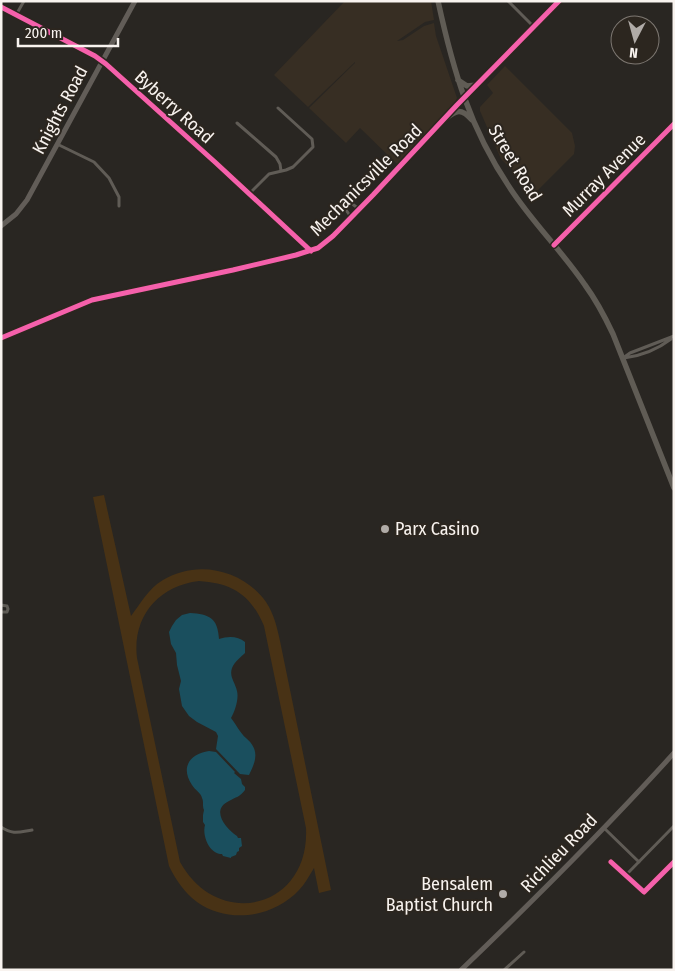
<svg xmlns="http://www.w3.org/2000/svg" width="675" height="971" viewBox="0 0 675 971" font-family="'Fira Sans Condensed',sans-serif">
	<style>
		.built { fill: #372e23 }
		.green { fill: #483215; fill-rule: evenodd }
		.water { fill: #1a4f5e }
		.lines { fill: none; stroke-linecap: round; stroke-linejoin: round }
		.street { stroke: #605c56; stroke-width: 3 }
		.secondary { stroke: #625d58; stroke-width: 5 }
		.primary { stroke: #605c55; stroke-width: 5.5 }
		.cycleway-casing { stroke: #2c261f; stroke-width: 8 }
		.cycleway { stroke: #f560ab; stroke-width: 5 }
		.poi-dot { fill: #b0aba7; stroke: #2c261f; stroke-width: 2 }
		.labels { text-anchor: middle; stroke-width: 4; stroke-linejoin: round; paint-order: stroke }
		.street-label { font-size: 18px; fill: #f8f3ef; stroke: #2c261f }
		.poi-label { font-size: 18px; fill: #f8f3ef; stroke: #2c261f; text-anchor: start }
	</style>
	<rect width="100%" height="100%" fill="#292622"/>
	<path class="built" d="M 345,1 L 431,1 L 434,20 L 425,22 L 397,41 L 403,40 L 424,26 L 434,23 L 436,36 L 457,98 L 454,104 L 450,110 L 424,135 L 408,153 L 397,164 L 360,128 L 346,143 L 309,108 L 355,63 L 355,62 L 308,107 L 274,75 Z
		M 505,66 L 572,133 L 575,146 L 574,154 L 536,192 L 501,159 L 480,111 L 480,107 L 493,93 L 487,85 Z"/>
	<path class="green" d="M 104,495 L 131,616 C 141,603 148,589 163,580 C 198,559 243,570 266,602 C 274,614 277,627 280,641 L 331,890 L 319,893 L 314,868 C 309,876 305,884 299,890 C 273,918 228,924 197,902 C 184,892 176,880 169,866 L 93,497 ZM 199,581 C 232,583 251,595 264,626 L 306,828 C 310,909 218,931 180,862 L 137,658 C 132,617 158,586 199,581 Z"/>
	<path class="water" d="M 190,613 C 209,614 218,618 219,639 C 228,636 238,636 245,642 L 245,653 C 241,657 235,661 232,668 C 229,677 235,682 237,691 C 239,699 235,711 231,718 C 236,724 240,733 246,738 C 260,750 256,761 249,775 L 240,774 L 216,749 L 218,736 L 216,732 L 197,722 L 189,716 L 182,706 L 179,689 L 181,681 L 177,665 L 176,653 L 171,644 L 169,632 L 172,626 L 176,620 L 182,615 Z
		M 209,751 L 216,752 L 235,772 L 234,773 L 241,779 L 242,784 L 245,787 L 245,790 C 240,797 236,797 229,801 C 210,810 226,829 237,836 L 238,838 L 241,838 L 242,846 L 239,848 L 239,851 L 237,852 L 236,855 L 231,857 L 231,858 L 223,856 L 222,854 C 209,854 202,835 205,825 L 203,822 L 203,815 L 204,810 C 202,806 204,802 202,798 C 201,793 195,790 192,785 C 180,767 190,754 209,751 Z"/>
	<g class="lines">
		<path class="street" d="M 508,1 L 534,27
			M 16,15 L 24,1
			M 237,123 L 276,157 L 280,164 L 281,171
			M 57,144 L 94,162 L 109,178 L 119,197 L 119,206
			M 249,194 L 269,174 L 286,170 L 293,167 L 313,147 L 312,139 L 278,108
			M 351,217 L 346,210 L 347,206 L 351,203 L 359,209
			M 555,245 L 674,124
			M 623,358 L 630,353 L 674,336
			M 624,358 C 640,356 658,349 671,339
			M 1,605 L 7,606 L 8,609 L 7,612 L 1,612
			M 1,827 C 13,835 19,832 32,830
			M 604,828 L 639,862
			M 611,862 L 644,892 L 674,862
			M 626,875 L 674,826
			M 504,970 L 524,952"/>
		<path class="secondary" d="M 1,7 L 95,56 L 106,64 L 216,163 L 311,251
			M 1,226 L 16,214 L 27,200 L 135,1
			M 1,338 L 92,300 L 233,270 L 296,255 L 318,248 L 333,236 L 373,195 L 457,105 L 559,1
			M 461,970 C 534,900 606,828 674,753"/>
		<path class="primary" d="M 438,1 C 453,70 470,129 510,188 C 532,222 562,251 585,285 C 596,300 605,317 613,334 L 674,488
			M 458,80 L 467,86 L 477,85
			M 445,119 C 457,110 461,108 472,120"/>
		<defs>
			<path id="cycleway" d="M 1,7 L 95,56 L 106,64 L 216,163 L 311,251
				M 554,245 L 674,124
				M 1,338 L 92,300 L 233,270 L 296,255 L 318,248 L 333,236 L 373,195 L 457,105 L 559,1
				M 611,862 L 644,892 L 674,862"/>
		</defs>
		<use href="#cycleway" class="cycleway-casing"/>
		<use href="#cycleway" class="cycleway"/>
	</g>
	<g class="poi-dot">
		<circle cx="385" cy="529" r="5"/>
		<circle cx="503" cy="894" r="5"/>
	</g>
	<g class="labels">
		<g class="street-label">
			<text transform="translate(174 107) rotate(42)" y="6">Byberry Road</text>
			<text transform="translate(60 110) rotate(-62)" y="6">Knights Road</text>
			<text transform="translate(515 163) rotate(59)" y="6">Street Road</text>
			<text transform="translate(604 175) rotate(-45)" y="6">Murray Avenue</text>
			<text transform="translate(366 180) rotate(-45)" y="6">Mechanicsville Road</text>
			<text transform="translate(559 853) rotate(-46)" y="6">Richlieu Road</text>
		</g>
		<g class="poi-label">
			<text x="395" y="535">Parx Casino</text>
			<text x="493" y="890" text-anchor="end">Bensalem<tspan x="493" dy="21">Baptist Church</tspan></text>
		</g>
	</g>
	<rect width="675" height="971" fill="none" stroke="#f8f3ef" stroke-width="5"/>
	<g transform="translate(635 40) rotate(186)"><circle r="24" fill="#2c261f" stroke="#7e7872"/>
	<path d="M0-4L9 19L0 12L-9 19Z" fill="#b0aba7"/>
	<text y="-8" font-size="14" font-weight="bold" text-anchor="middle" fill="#f8f3ef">N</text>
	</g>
	<path d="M18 38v8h100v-8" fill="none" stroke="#f8f3ef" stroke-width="2.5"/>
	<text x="25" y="38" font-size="15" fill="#f8f3ef" stroke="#2c261f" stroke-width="4" paint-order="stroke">200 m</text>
</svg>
